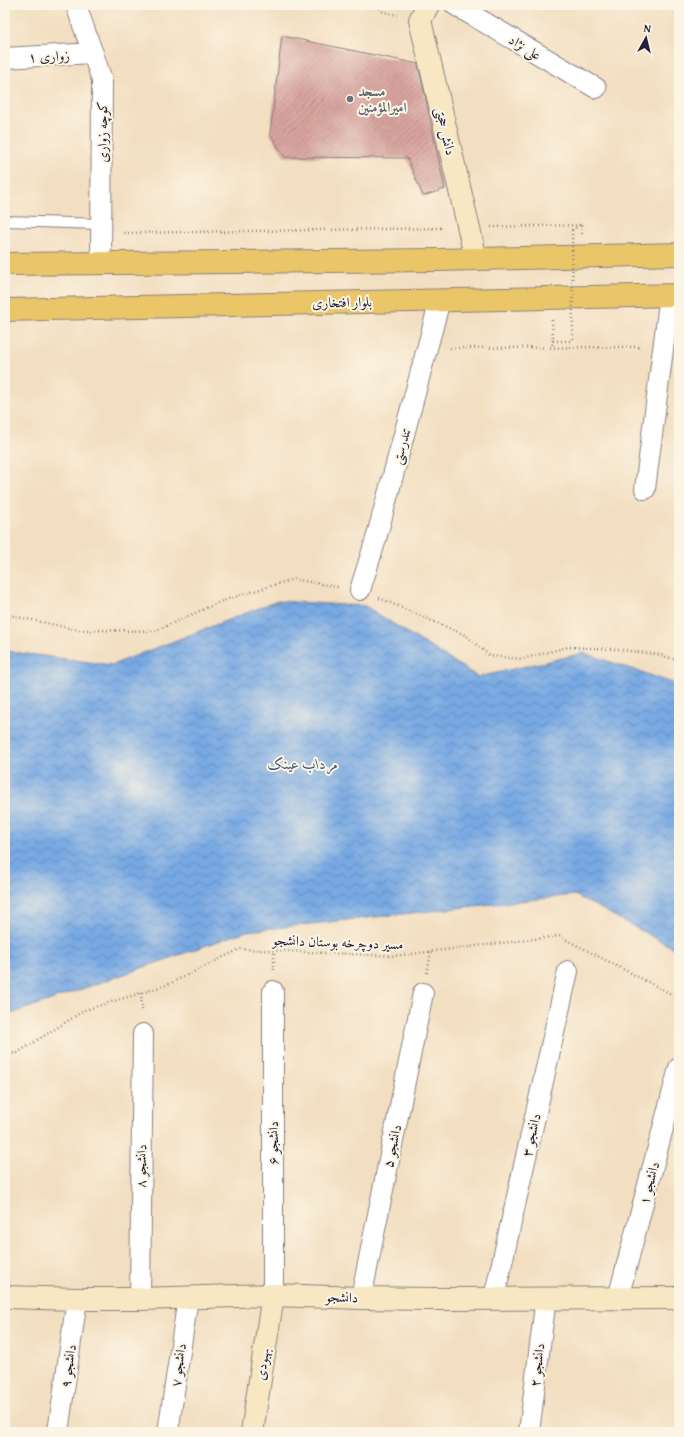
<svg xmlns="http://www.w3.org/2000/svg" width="684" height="1437" viewBox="0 0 684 1437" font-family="'Gentium Book Plus',Amiri,serif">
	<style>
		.water { fill: url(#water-waves); stroke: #4d668f }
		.building { fill: url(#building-hatch) }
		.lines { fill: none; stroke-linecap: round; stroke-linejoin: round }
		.lane-casing { stroke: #8a807e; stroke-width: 12 }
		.street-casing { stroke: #8a807e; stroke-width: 22 }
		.secondary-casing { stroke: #8a807e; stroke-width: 24 }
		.highway-casing { stroke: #8a807e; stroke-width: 24 }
		.path { stroke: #8a807e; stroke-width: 2.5; stroke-dasharray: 1 3; stroke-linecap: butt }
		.lane { stroke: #fff; stroke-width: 10 }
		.street { stroke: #fff; stroke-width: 20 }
		.secondary { stroke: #f7e8c3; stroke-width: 22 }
		.highway { stroke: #eac669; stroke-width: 22 }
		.path-bridge { stroke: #8a807e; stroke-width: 2.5; stroke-dasharray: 1 3; stroke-linecap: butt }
		.worship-dot { fill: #6b7280; stroke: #fcf5e5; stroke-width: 1.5 }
		.labels { text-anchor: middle; stroke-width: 4; stroke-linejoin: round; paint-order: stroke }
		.street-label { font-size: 14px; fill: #22223b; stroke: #fcf5e5 }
		.worship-label { font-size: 14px; font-weight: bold; fill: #5b616d; stroke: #fcf5e5; text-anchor: start }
		.water-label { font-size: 15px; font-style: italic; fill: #44587e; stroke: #fcf5e5 }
	</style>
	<defs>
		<pattern id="water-waves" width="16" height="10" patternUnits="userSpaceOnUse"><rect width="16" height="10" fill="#78a9e3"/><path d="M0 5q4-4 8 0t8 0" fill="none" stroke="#6289b9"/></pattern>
		<pattern id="building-hatch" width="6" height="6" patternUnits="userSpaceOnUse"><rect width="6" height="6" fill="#d8a49e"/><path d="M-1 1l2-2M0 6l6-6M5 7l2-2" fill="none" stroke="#af8582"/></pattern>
	</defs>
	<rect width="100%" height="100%" fill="#fcf5e5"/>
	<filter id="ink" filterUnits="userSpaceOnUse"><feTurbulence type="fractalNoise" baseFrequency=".025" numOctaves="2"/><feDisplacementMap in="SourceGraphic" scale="8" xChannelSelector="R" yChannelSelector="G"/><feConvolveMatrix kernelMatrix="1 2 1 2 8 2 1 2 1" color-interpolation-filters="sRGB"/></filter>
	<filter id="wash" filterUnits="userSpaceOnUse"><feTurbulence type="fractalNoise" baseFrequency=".012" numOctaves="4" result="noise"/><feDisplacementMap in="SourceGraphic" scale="16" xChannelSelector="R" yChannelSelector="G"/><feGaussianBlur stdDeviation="0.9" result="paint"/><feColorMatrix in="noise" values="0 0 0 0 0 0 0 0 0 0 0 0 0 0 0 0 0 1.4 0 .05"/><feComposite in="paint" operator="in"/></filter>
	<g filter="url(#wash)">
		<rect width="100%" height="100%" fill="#f2dec0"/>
		<path class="water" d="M 277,601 L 365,606 L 478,677 L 584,653 L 679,685 L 679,951 L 575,895 L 247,931 L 5,1016 L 5,651 L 112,665 Z"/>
		<g id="blocks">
			<path class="building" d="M 282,36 L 418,64 L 445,189 L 423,196 L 407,158 L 285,157 L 270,134 Z"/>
		</g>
	</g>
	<g filter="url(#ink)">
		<use href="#blocks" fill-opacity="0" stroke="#8a807e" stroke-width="1"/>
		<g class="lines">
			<defs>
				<path id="lane" d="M 5,221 L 101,224"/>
				<path id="street" d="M 76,5 L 102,80 L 101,263
					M 455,5 L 596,88
					M 5,58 L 93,53
					M 645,489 L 670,295
					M 360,590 L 376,539 L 440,300
					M 273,1295 L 273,991
					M 361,1298 L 423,993
					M 494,1298 L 568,971
					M 618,1298 L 679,1068
					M 140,1299 L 143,1034
					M 58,1432 L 77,1299
					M 168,1432 L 188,1298
					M 529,1432 L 546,1298"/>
				<path id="secondary" d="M 428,5 L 420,20 L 476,259
					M 5,1297 L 77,1299 L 140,1299 L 273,1295 L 361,1298 L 430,1299 L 679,1298
					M 252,1432 L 273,1295"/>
				<path id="highway" d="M 5,264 L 439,260 L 679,254
					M 5,310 L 679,295"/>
			</defs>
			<use href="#lane" class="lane-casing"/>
			<use href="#street" class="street-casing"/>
			<use href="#secondary" class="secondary-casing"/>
			<use href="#highway" class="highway-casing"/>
			<path class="path" d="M 377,5 L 383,12 L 398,15
				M 581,225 L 582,234
				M 491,227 L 581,225
				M 572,230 L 580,225
				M 124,233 L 444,228
				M 552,320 L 553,341 L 552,347
				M 553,341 L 573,341
				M 450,348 L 641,347
				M 379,598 L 465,635 L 490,656 L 522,659 L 568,647 L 614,649 L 661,655 L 679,661
				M 5,619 L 13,616 L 79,630 L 155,631 L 222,601 L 293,579 L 338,587
				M 274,970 L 274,951
				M 427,973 L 431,952
				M 141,993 L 142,1012
				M 5,1054 L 17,1053 L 85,1010 L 167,985 L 240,949 L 394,956 L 559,936 L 679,998"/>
			<use href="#lane" class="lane"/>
			<use href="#street" class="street"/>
			<use href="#secondary" class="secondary"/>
			<use href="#highway" class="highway"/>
			<path class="path-bridge" d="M 572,230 L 573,341"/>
		</g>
	</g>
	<circle class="worship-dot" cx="350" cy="99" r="4"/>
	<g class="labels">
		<g class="street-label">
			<text transform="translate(525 47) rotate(31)" y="5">علی نژاد</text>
			<text transform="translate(49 56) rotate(-3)" y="5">زواری ۱</text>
			<text transform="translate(446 131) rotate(77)" y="5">دانش حجتی</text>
			<text transform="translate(102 132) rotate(-90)" y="5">کوچه زواری</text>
			<text transform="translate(342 302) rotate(-1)" y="5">بلوار افتخاری</text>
			<text transform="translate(401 446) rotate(-75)" y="5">تندرستی</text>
			<text transform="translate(338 942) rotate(2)" y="5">مسیر دوچرخه بوستان دانشجو</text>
			<text transform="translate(531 1135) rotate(-77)" y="5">دانشجو ۳</text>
			<text transform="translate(273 1143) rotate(-90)" y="5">دانشجو ۶</text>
			<text transform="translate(392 1146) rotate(-78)" y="5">دانشجو ۵</text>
			<text transform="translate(141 1166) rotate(-89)" y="5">دانشجو ۸</text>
			<text transform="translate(649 1183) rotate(-75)" y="5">دانشجو ۱</text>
			<text transform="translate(342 1297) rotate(2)" y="5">دانشجو</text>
			<text transform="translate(262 1364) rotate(-81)" y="5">بهبودی</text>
			<text transform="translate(178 1365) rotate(-82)" y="5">دانشجو ۷</text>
			<text transform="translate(537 1365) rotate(-83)" y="5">دانشجو ۲</text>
			<text transform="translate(68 1366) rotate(-82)" y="5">دانشجو ۹</text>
		</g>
		<g class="worship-label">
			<text x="358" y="96">مسجد<tspan x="358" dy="16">امیرالمؤمنین</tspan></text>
		</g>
		<g class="water-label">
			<text x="303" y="769">مرداب عینک</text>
		</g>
	</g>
	<rect width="684" height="1437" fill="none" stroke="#fcf5e5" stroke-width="20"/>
	<g transform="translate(646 38) rotate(8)" stroke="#fcf5e5" stroke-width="3" paint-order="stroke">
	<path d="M0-3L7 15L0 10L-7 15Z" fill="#22223b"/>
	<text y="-6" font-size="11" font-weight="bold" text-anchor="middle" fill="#22223b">N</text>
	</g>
</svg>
